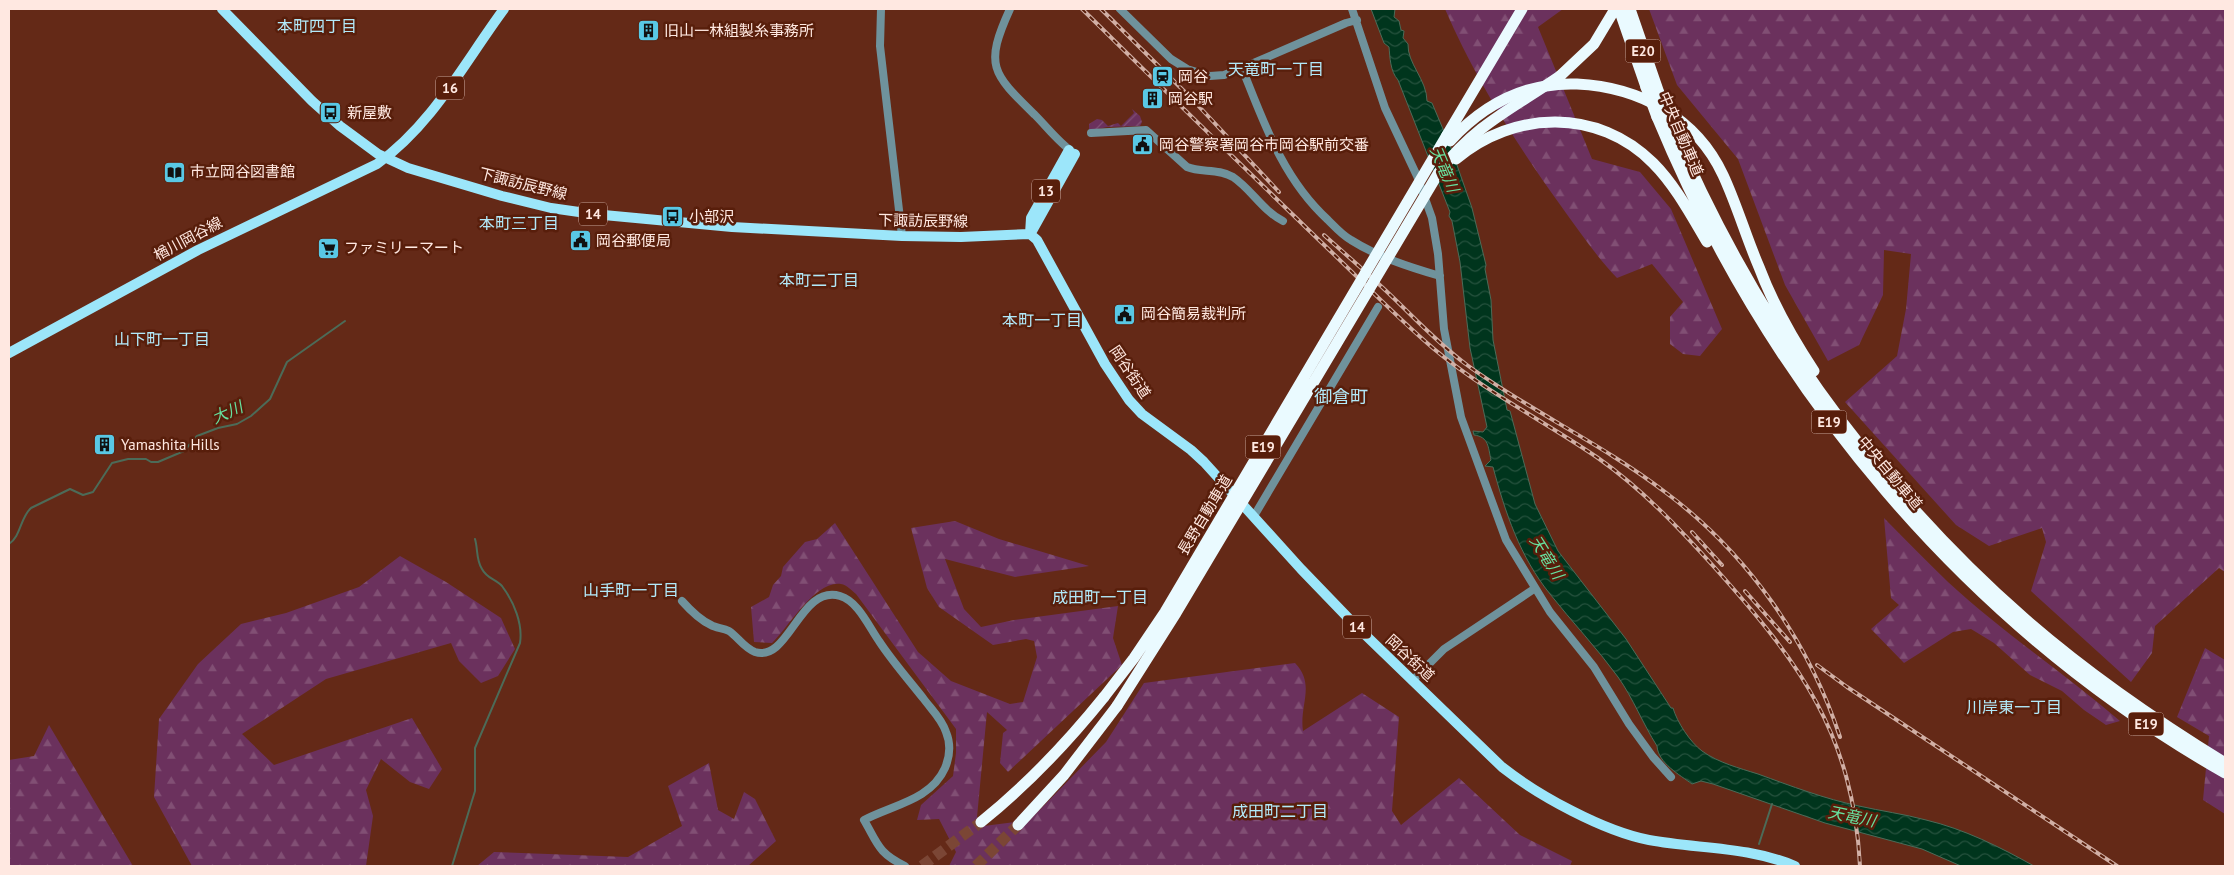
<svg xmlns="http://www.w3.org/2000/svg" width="2234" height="875" viewBox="0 0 2234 875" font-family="'PT Sans','Noto Sans JP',sans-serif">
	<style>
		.forest { fill: url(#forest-firs) }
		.garden { fill: url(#garden-furrows) }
		.water { fill: url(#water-waves); stroke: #4c6b58 }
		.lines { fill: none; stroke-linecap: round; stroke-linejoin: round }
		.stream { stroke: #4c6b58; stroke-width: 2 }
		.highway-tunnel { stroke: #7b4635; stroke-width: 11; stroke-dasharray: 11 5.5; stroke-linecap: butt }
		.minor { stroke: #6f929c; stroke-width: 8 }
		.major { stroke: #9ce6fa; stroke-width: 10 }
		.highway { stroke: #eafaff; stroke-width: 11 }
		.rail-casing { stroke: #d1afa5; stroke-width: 4 }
		.rail { stroke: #581e0b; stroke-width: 2; stroke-dasharray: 5.5; stroke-linecap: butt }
		.highway-bridge { stroke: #eafaff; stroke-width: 11 }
		.labels { text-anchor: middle; stroke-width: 5; stroke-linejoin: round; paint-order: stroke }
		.shield { fill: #581e0b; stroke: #cdaba1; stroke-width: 1 }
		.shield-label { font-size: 14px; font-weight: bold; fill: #ffe8e1 }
		.poi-label { font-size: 15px; fill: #ffe8e1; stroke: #581e0b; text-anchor: start }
		.street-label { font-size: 15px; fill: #ffe8e1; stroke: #581e0b }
		.neighbourhood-label { font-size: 16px; fill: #b2e9f9; stroke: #581e0b }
		.water-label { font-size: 16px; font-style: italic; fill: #67e19f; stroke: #581e0b }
		.quarter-label { font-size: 18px; fill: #b2e9f9; stroke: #581e0b }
	</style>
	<defs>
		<pattern id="forest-firs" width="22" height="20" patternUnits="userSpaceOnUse" patternTransform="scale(1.25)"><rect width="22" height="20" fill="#6b315d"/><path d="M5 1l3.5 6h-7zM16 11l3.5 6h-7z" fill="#814f74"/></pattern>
		<pattern id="garden-furrows" width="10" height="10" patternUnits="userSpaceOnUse" patternTransform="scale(1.25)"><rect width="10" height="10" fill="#6b315d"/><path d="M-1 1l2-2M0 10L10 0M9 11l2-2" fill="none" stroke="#814f74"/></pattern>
		<pattern id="water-waves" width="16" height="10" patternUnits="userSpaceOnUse" patternTransform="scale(1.25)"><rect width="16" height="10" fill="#00351d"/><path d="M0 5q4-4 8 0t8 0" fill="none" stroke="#26523e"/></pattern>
	</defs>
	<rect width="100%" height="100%" fill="#642917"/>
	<path class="forest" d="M 1445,9 L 1563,9 L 1538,27 L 1592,159 L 1640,172 L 1671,209 L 1722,329 L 1700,356 L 1683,354 L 1670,344 L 1670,317 L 1683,302 L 1652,264 L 1617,278 C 1596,256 1579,231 1561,206 C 1516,144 1475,78 1445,9 Z
		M 1649,9 L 2225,9 L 2225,572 L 2219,568 L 2155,626 L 2152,653 L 2131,682 L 2031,591 L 2046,542 L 2042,528 L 1989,546 L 1956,525 L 1845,402 L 1897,356 L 1906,309 L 1911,254 L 1884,250 L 1883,295 L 1859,345 L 1828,361 L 1785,285 L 1738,159 L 1677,85 Z
		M 1884,518 C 1905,539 1926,561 1948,582 C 2002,632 2064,673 2120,721 L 2106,725 L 2084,710 L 2062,691 L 2030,675 L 1994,643 L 1971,629 L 1953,632 L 1904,663 L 1871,629 L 1899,605 L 1891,598 Z
		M 955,521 L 999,539 L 1089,566 L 1015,577 L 945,559 L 964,609 L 981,627 L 1014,620 L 1118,606 L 1113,638 L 1122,665 L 1008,772 L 1000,763 L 1003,733 L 1007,730 L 987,712 L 977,817 L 984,826 L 1015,822 L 1022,828 L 1106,742 L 1144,683 L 1295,663 C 1316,685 1299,705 1303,731 L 1362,693 L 1399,717 L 1392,811 L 1401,825 L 1459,778 L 1520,835 L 1572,861 L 1570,866 L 949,866 L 956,852 L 939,819 L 917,820 L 921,805 L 953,776 L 956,753 L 956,729 L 856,594 C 852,591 847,585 841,584 C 815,580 788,628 772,643 L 754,642 L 751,607 L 769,597 L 773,585 L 781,576 L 783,567 L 805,542 L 817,539 L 835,523 L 918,652 L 951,681 L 1010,704 L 1023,702 L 1037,657 L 1034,641 L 1026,639 L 993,645 L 939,607 L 927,588 L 911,528 Z
		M 400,556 L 446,582 L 501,618 L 515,649 L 498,676 L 481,683 L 459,661 L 451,643 L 326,679 L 242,734 L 274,765 L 412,718 L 442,769 L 429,789 L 410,782 L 381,759 L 366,790 L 373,816 L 366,866 L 192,866 L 154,797 L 159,719 L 198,664 L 241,624 L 286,613 L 359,587 Z
		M 2205,648 L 2225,660 L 2225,814 L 2203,800 L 2209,736 L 2177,717 Z
		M 49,725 L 133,866 L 9,866 L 9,760 L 34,756 Z
		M 709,763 L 718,810 L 734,819 L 744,792 L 755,799 L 776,841 L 748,866 L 477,866 L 494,852 L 628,857 L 682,826 L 668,786 Z"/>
	<path class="garden" d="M 1132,109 L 1140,116 L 1142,122 L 1140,126 L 1107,127 L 1089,131 L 1089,124 L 1097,119 L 1102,120 L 1108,126 L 1118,123 L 1121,126 L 1134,113 Z"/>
	<path class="water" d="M 1371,9 L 1395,9 L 1394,17 L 1399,21 L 1401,30 L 1404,31 L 1403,38 L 1408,44 C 1407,63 1427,80 1427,101 L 1432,103 L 1451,148 L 1472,208 L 1486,265 L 1485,269 L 1491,300 L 1493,340 L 1507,410 L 1510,411 L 1535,504 L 1558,551 L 1626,639 L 1671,708 L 1673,708 C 1677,722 1690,742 1702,751 C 1719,763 1739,768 1758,774 C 1791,786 1825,799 1859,806 C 1881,811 1904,814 1926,820 C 1964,829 2000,847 2034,866 L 1961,866 L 1922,849 L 1825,823 L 1713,784 L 1701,781 L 1692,784 C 1680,775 1658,763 1657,746 C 1643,724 1633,698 1618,677 C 1597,648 1572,622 1550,594 C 1520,557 1505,512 1493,467 L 1485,466 L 1491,460 C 1488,447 1489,437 1474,435 L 1473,431 L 1483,432 L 1487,427 L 1470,348 L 1460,262 L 1452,221 L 1449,216 L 1450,212 L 1398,80 C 1390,71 1390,57 1389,47 L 1384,43 Z"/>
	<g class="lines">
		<path class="stream" d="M 9,544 C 21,536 20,518 31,508 L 70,489 L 83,495 L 93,492 L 112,463 L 128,459 L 146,459 L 151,462 L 158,462 L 184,451 L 197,436 L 218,428 L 237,424 L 251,416 L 270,399 L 287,362 L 345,321
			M 1759,844 L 1772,804
			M 452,866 L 475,791 L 475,748 L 520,643 C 523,624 514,602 502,586 C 496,579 487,579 482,569 C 476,560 478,549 475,539"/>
		<path class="highway-tunnel" d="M 922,866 L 981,822
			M 976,866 L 1018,825"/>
		<path class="minor" d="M 881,9 L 880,46 L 902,236
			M 1010,9 C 984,66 992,73 1035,115 C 1047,127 1059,143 1074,153
			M 1120,9 L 1171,59 L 1187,69 L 1210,76 L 1224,75 L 1242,68 L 1346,23 L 1357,20
			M 1352,9 L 1385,108 L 1417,176 L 1432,218 L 1438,254 L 1444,329 L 1461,417 L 1506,540 L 1550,612 L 1594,667 L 1629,724 L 1653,757 L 1671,777
			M 1242,68 C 1264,123 1283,179 1328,220 C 1335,227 1342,235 1351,240 C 1378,257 1409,267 1440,276
			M 1091,133 L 1146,130 L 1187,167 C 1201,173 1218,168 1233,177 C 1251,189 1263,211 1283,221
			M 1254,516 L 1378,307
			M 682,601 C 690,610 700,620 711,625 C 716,628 723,628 729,631 C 738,637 744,648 755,652 C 789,663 800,584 840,596 C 858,601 869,627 879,641 C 892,661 908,679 923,698 C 931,709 942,719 946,732 C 951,744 950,756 945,768 C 931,800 892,805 864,820 C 878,844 878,853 905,866
			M 1412,681 L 1444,649 L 1534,589"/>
		<path class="major" d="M 222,9 L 312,101 L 340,126 L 378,154 L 408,168 L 502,196 L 551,208 L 593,214 L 732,227 L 902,236 L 961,237 L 1030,234
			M 1032,231 L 1075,154
			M 1030,234 L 1037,240 L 1105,364 L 1129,400 L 1142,414 L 1191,450 L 1204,462 L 1301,569 L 1354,624 L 1502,767 C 1539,796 1603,831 1649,840 C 1698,849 1747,846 1795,866
			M 1030,234 L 1031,218 L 1069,150
			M 9,353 L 198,250 L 377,164 C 433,124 464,63 504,9"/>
		<path class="highway" d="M 1619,9 L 1646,87
			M 1630,9 L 1659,93
			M 1560,76 L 1594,44 L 1615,9
			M 1657,117 C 1770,390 1967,626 2225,773
			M 1670,122 C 1750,312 1869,482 2025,619 C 2087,673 2155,720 2225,763
			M 1447,135 L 1522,9
			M 1450,141 C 1484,104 1525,82 1577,84 C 1639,87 1696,117 1723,175 C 1737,205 1746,237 1759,267 C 1773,304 1792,338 1814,371
			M 1456,159 C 1514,110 1598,108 1653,163 C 1675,185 1691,215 1707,242
			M 981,822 C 1027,785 1067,743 1104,697
			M 1018,825 L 1064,775 L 1117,706"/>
		<defs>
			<path id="rail" d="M 1082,9 C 1161,87 1241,165 1321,242 C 1359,278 1394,315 1434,349 C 1484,391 1544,421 1598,458 C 1642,489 1679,528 1715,568 C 1800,663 1853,734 1860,866
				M 1101,9 L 1192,99 L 1279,192
				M 1324,235 C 1344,253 1364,270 1383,288 C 1411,314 1436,342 1467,365 C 1530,411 1602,444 1665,492 C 1747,553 1808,640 1840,737
				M 1692,532 L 1722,565
				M 1745,591 L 1790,642
				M 1817,665 L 1847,687 L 2117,866"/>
		</defs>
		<use href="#rail" class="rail-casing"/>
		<use href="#rail" class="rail"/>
		<path class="highway-bridge" d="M 1646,87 L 1657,117
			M 1659,93 L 1670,122
			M 1104,697 L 1134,658 L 1165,612 L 1447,135
			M 1117,706 L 1176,613 L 1439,172 C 1476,124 1512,109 1560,76"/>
	</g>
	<defs>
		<symbol id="building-square" viewBox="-11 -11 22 22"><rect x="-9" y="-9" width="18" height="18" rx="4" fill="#59c8e5" stroke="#581e0b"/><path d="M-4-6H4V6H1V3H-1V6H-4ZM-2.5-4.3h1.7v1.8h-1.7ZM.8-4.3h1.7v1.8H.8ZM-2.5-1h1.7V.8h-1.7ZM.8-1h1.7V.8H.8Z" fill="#111"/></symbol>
		<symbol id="station-square" viewBox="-11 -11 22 22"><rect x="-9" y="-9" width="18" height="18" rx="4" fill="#59c8e5" stroke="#581e0b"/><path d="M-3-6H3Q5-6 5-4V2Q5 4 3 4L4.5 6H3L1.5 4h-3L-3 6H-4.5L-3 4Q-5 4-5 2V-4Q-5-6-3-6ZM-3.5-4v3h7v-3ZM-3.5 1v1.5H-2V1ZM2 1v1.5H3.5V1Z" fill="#111"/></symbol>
		<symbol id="bus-square" viewBox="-11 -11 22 22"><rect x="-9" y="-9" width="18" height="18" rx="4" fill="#59c8e5" stroke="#581e0b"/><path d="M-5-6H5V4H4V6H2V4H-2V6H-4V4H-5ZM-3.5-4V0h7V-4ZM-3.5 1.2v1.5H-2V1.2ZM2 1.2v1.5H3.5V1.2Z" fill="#111"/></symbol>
		<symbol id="civic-square" viewBox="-11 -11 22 22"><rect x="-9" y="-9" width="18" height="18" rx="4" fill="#59c8e5" stroke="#581e0b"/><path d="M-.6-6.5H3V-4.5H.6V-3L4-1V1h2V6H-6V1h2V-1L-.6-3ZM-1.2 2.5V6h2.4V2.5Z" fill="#111"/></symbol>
		<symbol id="library-square" viewBox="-11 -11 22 22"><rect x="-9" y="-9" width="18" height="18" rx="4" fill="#59c8e5" stroke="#581e0b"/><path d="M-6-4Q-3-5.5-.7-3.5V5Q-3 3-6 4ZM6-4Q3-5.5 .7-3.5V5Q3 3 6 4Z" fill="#111"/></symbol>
		<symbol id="supermarket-square" viewBox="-11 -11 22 22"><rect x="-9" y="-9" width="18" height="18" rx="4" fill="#59c8e5" stroke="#581e0b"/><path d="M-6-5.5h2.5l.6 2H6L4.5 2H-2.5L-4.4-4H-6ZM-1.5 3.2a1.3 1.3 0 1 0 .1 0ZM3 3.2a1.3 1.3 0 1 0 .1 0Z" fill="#111"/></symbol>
	</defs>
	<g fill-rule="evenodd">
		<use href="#building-square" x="636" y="18" width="25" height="25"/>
		<use href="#station-square" x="1150" y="64" width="25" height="25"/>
		<use href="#building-square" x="1140" y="86" width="25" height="25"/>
		<use href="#bus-square" x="318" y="100" width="25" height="25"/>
		<use href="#civic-square" x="1130" y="132" width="25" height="25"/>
		<use href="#library-square" x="162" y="160" width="25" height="25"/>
		<use href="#bus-square" x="660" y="204" width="25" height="25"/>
		<use href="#civic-square" x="568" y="228" width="25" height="25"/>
		<use href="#supermarket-square" x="316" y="236" width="25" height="25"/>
		<use href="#civic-square" x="1112" y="302" width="25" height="25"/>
		<use href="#building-square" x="92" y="432" width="25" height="25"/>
	</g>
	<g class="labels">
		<g class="shield">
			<rect x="1625.5" y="39.5" width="35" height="23" rx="4"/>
			<rect x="436" y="76.5" width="28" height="23" rx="4"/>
			<rect x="1032" y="179.5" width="28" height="23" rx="4"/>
			<rect x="579" y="202.5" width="28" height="23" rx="4"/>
			<rect x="1811.5" y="410.5" width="35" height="23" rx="4"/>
			<rect x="1245.5" y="435.5" width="35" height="23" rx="4"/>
			<rect x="1343" y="615.5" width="28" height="23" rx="4"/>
			<rect x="2128.5" y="712.5" width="35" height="23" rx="4"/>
		</g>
		<g class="shield-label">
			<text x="1643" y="56">E20</text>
			<text x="450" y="93">16</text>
			<text x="1046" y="196">13</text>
			<text x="593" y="219">14</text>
			<text x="1829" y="427">E19</text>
			<text x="1263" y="452">E19</text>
			<text x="1357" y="632">14</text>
			<text x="2146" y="729">E19</text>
		</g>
		<g class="poi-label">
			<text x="664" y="36">旧山一林組製糸事務所</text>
			<text x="1178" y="82">岡谷</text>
			<text x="1168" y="104">岡谷駅</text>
			<text x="347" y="118">新屋敷</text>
			<text x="1159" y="150">岡谷警察署岡谷市岡谷駅前交番</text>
			<text x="190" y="177">市立岡谷図書館</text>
			<text x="689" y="222">小部沢</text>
			<text x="596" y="246">岡谷郵便局</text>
			<text x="344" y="253">ファミリーマート</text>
			<text x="1141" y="319">岡谷簡易裁判所</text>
			<text x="121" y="450">Yamashita Hills</text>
		</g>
		<g class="street-label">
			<text transform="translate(1681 134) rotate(67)" y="5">中央自動車道</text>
			<text transform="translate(523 184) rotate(14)" y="5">下諏訪辰野線</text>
			<text transform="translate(923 221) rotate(1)" y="5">下諏訪辰野線</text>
			<text transform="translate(188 239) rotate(-28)" y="5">楢川岡谷線</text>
			<text transform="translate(1130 372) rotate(56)" y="5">岡谷街道</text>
			<text transform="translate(1890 473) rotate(50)" y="5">中央自動車道</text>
			<text transform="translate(1205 515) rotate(-59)" y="5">長野自動車道</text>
			<text transform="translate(1410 658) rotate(43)" y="5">岡谷街道</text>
		</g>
		<g class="neighbourhood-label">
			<text x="317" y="32">本町四丁目</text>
			<text x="1276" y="75">天竜町一丁目</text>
			<text x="519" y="229">本町三丁目</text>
			<text x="819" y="286">本町二丁目</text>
			<text x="1042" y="326">本町一丁目</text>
			<text x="162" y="345">山下町一丁目</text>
			<text x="631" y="596">山手町一丁目</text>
			<text x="1100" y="603">成田町一丁目</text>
			<text x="2014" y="713">川岸東一丁目</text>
			<text x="1280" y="817">成田町二丁目</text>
		</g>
		<g class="water-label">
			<text transform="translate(1445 169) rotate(67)" y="6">天竜川</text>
			<text transform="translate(227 412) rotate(-24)" y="6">大川</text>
			<text transform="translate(1547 557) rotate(58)" y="6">天竜川</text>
			<text transform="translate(1852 816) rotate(12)" y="6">天竜川</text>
		</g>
		<g class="quarter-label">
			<text x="1341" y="403">御倉町</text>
		</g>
	</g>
	<rect width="2234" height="875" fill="none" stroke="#ffe8e1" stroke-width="20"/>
</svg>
